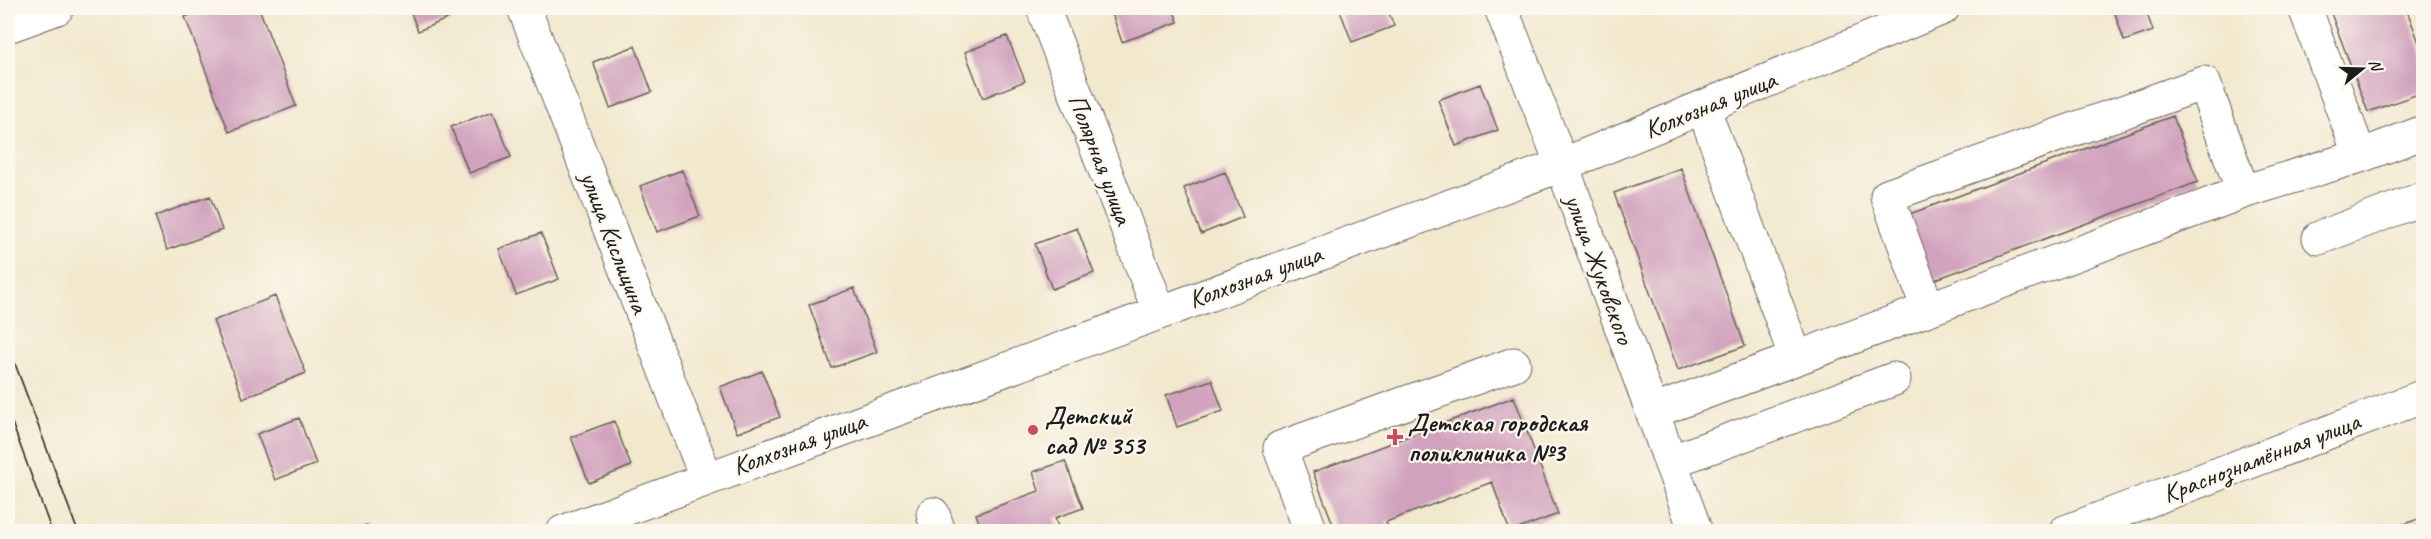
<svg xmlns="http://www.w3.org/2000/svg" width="2431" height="539" viewBox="0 0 2431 539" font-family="Caveat,sans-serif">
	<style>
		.building { fill: #d1a2bd }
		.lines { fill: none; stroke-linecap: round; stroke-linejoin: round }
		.minor-casing { stroke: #67635a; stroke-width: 35 }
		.minor { stroke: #fff; stroke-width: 33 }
		.tram { stroke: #1c1c1c; stroke-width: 1.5 }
		.poi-dot { fill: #d1495b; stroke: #fbf7ec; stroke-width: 2 }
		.labels { text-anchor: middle; stroke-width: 4.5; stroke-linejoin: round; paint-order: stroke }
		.street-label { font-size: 26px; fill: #1c1c1c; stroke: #fbf7ec }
		.poi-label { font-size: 26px; font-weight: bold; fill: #1c1c1c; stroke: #fbf7ec; text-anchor: start }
	</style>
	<rect width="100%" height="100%" fill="#fbf7ec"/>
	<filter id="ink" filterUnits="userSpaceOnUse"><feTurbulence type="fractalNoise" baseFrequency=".0167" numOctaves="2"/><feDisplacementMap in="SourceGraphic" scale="12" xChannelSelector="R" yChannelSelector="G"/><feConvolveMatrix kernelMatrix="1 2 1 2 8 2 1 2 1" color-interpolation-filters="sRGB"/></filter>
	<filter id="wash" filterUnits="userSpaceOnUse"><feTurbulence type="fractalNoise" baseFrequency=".008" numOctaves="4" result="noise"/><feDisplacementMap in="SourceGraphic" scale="24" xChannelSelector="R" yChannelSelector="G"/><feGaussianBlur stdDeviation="1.35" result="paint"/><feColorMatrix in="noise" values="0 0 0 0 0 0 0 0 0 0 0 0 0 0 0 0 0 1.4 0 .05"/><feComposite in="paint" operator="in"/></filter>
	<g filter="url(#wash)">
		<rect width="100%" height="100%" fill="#f2e8ce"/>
		<g id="blocks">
			<path class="building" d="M 209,8 L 259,8 L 296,106 L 229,132 L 185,17 Z
				M 409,8 L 457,8 L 459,14 L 418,31 Z
				M 1110,8 L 1173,8 L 1178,22 L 1122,42 Z
				M 1339,8 L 1387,8 L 1394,26 L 1352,42 Z
				M 2132,8 L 2145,8 L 2153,31 L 2124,41 L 2115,13 Z
				M 2329,8 L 2406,8 L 2424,56 L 2424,92 L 2368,112 Z
				M 1007,36 L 1025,81 L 983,98 L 965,52 Z
				M 635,46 L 652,92 L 610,108 L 593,62 Z
				M 1480,84 L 1498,130 L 1456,146 L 1438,100 Z
				M 493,111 L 511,157 L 469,173 L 451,127 Z
				M 2173,116 L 2198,182 L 1923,284 L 1899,218 Z
				M 1681,168 L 1745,346 L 1678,370 L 1614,193 Z
				M 682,170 L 700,216 L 657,232 L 640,186 Z
				M 1225,172 L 1243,217 L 1201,234 L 1184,188 Z
				M 210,196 L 222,230 L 167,250 L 155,216 Z
				M 1077,228 L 1094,273 L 1052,289 L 1035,244 Z
				M 541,233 L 559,279 L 516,295 L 499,249 Z
				M 854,288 L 877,352 L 832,368 L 809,305 Z
				M 275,296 L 306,373 L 243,398 L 213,321 Z
				M 762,371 L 780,417 L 737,433 L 720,387 Z
				M 1212,380 L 1223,411 L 1177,427 L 1166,395 Z
				M 1514,397 L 1558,514 L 1510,532 L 1492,482 L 1386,522 L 1390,532 L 1336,532 L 1313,472 Z
				M 299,418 L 316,464 L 275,480 L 257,434 Z
				M 614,421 L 631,466 L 589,483 L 571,437 Z
				M 1065,461 L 1083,508 L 1055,518 L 1060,532 L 982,532 L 976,514 L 1039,491 L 1033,472 Z
				M 2424,517 L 2424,532 L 2384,532 L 2384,531 Z
				M 367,525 L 370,532 L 349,532 L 349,531 Z
				M 299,526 L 301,532 L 284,532 L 284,531 Z"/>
		</g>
	</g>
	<g filter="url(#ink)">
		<use href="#blocks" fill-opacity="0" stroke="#67635a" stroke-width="1.5"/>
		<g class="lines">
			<defs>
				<path id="minor" d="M 524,8 L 706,477
					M 1043,8 L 1159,311
					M 1501,8 L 1562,165 L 1696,532
					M 2305,8 L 2360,156 L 2424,132
					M 8,26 L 57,8
					M 1703,107 L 1796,358
					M 2243,192 L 2360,156
					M 2319,238 L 2424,198
					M 1652,412 L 2243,192 L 2204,83 L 1887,196 L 1928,309
					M 1670,462 L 1894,379
					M 933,514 L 939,532
					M 563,532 L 1562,165 L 1943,8
					M 1311,532 L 1280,448 L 1514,364
					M 2065,532 L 2424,396"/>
			</defs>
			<use href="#minor" class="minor-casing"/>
			<use href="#minor" class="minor"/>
			<path class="tram" d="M 8,345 L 78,532
				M 8,412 L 52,532"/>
		</g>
	</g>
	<g class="poi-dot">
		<circle cx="1033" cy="430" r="6"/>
		<path d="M1392 428h6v6h6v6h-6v6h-6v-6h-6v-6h6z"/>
	</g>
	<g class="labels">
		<g class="street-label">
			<text transform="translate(1710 104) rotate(-22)" y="9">Колхозная улица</text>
			<text transform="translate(1101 159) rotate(69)" y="9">Полярная улица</text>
			<text transform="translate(615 242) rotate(69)" y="9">улица Кислицина</text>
			<text transform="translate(1600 269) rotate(70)" y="9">улица Жуковского</text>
			<text transform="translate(1255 276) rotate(-20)" y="9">Колхозная улица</text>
			<text transform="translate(799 443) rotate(-20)" y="9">Колхозная улица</text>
			<text transform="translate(2261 457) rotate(-21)" y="9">Краснознамённая улица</text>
		</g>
		<g class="poi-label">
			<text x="1045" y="424">Детский<tspan x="1045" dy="30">сад № 353</tspan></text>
			<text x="1408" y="431">Детская городская<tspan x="1408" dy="30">поликлиника №3</tspan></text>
		</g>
	</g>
	<rect width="2431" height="539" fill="none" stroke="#fbf7ec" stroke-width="30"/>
	<g transform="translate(2362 69) rotate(71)" stroke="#fbf7ec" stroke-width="4.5" paint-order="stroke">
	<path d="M0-4.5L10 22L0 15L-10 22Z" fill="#1c1c1c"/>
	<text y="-9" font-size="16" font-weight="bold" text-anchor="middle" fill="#1c1c1c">N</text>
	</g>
</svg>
